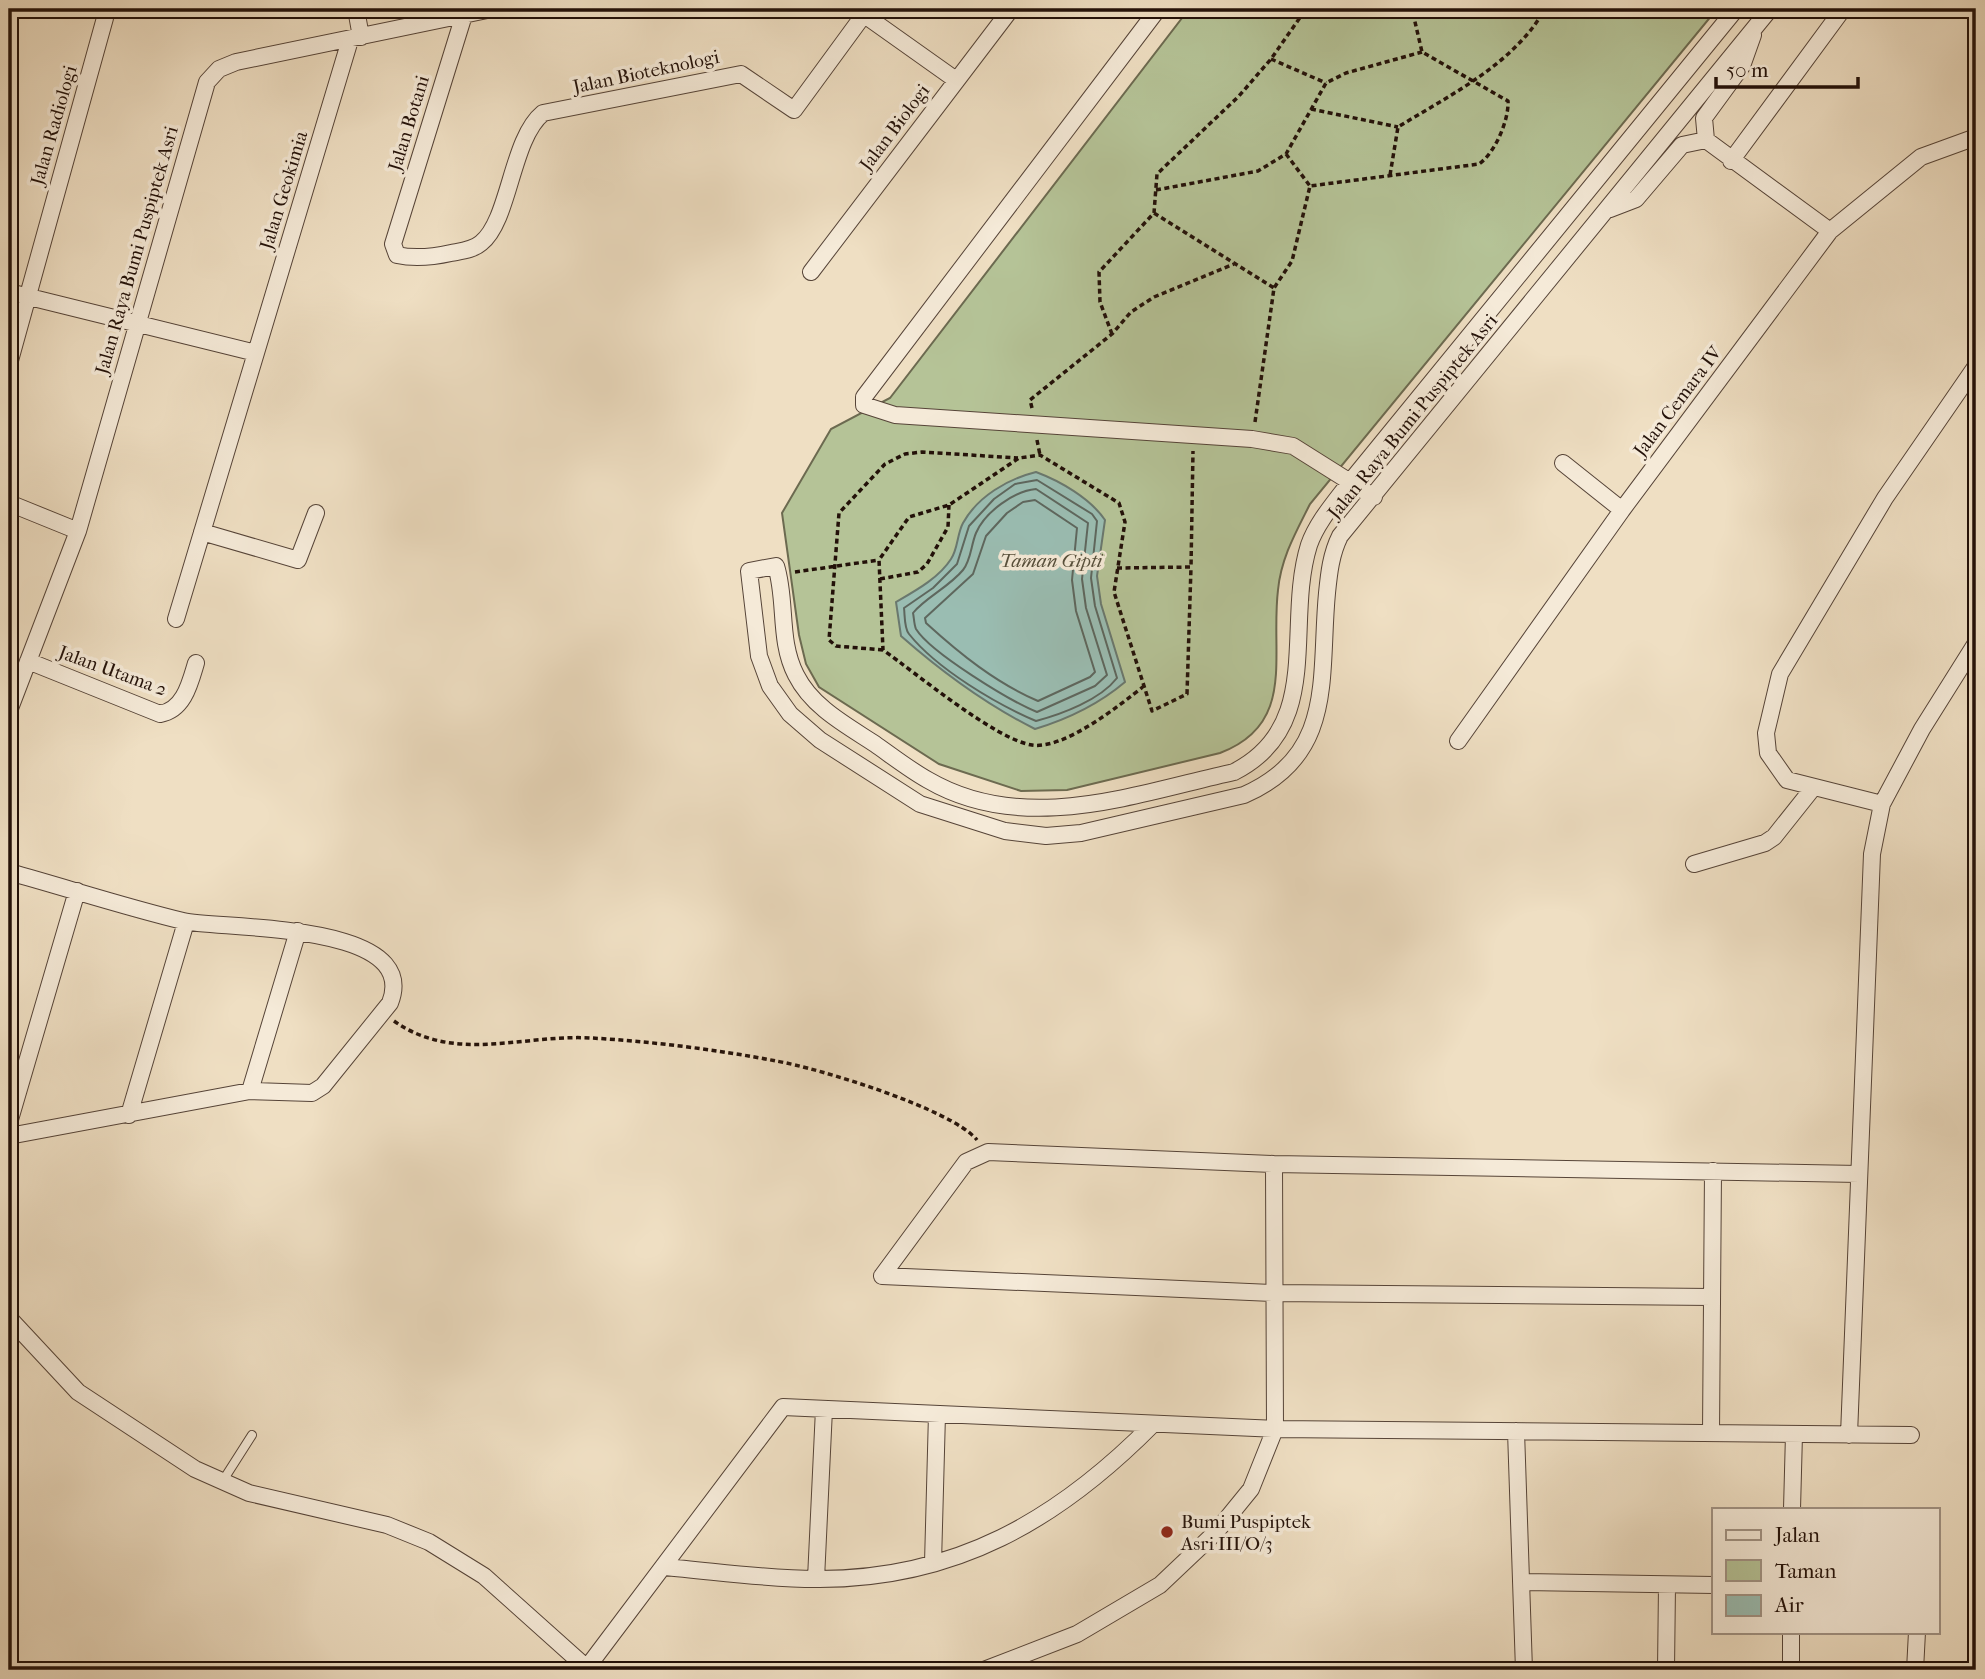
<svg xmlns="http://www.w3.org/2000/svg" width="1985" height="1679" viewBox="0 0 1985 1679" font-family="'IM FELL French Canon',serif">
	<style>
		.green { fill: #b5c397; stroke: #6c6a50; stroke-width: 2 }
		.water { fill: #9abdb2; stroke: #6a786e; stroke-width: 2 }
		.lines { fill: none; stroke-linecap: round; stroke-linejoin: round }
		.shore { stroke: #5e675e; stroke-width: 2 }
		.service-casing { stroke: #564438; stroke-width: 10 }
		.minor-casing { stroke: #564438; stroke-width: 18 }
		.path { stroke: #231109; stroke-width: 3.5; stroke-dasharray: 5 3.5; stroke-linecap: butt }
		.service { stroke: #f5ead8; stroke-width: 8 }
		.minor { stroke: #f5ead8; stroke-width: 16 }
		.poi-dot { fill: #8f2418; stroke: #f5ead8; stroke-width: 2.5 }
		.labels { text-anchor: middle; stroke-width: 7; stroke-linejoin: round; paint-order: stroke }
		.street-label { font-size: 19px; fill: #231109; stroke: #f5ead8 }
		.park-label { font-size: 19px; font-style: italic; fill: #564f3b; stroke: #f5ead8 }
		.poi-label { font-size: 19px; fill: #231109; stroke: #f5ead8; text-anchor: start }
	</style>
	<rect width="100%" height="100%" fill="#efdfc3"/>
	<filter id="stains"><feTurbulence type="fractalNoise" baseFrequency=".00286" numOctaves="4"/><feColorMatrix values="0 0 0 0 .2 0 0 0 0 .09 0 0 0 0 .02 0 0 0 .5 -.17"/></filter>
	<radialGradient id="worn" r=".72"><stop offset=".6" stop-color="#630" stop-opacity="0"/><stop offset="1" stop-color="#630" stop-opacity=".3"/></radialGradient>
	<path class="green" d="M 1189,9 L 1717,9 L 1310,504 C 1296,532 1281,558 1278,590 C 1270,655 1297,724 1220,753 L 1067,790 L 1021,791 L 939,764 L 819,687 L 806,664 L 799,635 L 782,513 L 831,429 L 890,398 Z"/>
	<path class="water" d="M 1036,472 C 1060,481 1090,498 1105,520 L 1097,576 L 1101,604 L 1125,682 C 1099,704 1068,719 1035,729 C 985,704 943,673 901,636 L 896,602 C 915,591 939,578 951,559 C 958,549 957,534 963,523 C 978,496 1008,479 1036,472 Z"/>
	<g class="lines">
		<path class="shore" d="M 1037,480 L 1092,514 L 1097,521 L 1091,578 L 1095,606 L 1117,678 C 1100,700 1062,714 1036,721 C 996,704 937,669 909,634 C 904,628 905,616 904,608 L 933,588 L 957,564 L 969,526 L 994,499 L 1015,484 Z
			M 1036,489 L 1088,523 L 1082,579 L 1086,608 L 1107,675 L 1095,686 L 1037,712 C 1010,701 931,653 916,629 C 914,625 914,617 913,613 C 925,598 949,587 963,570 C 971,560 971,545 976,533 C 985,512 1014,491 1036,489 Z
			M 1035,500 L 1077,528 L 1072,580 L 1076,611 L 1095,672 L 1090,677 L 1038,701 C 996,683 960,654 926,623 L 925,618 L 973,574 L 986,536 L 1007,513 L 1023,502 Z"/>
		<defs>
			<path id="service" d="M 222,1482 L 252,1435"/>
			<path id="minor" d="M 356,9 L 361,37
				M 856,9 L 956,80
				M 1158,9 L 864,397 L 864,405 L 895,415 L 1252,439 L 1293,446 L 1374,497
				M 1736,9 L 1350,482 C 1335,502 1317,522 1309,545 C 1284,625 1325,726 1234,772 C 1135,794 1024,836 928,780 C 910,770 892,756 875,744 C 846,725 812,707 796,675 C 778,640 787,601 776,566 L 749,571 L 759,656 L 770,686 L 790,714 L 820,740 L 920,804 L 1005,831 L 1046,836 L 1081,833 L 1244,795 C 1336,755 1319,677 1327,593 C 1329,573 1331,554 1340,536 L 1770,9
				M 464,15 L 393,244 L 397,255 C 415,259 433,257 451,253 C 461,251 473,250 481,243 C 510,220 511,139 543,113 L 741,74 L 794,110 L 868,9
				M 1706,140 L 1830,231
				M 1731,161 L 1843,9
				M 1610,209 L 1636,199 L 1682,145 L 1706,140 L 1704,118 L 1742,66 L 1753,35
				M 811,272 L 1011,9
				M 9,292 L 256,353
				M 9,364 L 105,18
				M 1563,463 L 1622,510
				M 9,503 L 78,531
				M 202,532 L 298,560 L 316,513
				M 176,619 L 350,40
				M 28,661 L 160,714 C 184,710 190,683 196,663
				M 9,711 L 78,531 L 207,82 L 219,69 L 236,62 L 492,9
				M 1458,741 L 1622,510 L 1830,231 L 1921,157 L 1976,137
				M 1882,804 L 1787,780 L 1768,753 L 1766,733 L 1780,674 L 1885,498 L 1976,366
				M 1694,864 L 1765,843 L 1774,837 L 1813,788
				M 9,872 C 67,888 125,907 183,921 C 224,930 422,921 390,1003 L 323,1086 L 312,1093 L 250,1091 L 9,1136
				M 250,1091 L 298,931
				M 129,1115 L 186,922
				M 9,1123 L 77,891
				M 882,1276 L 966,1162 L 988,1152 L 1274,1164 L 1859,1174
				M 882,1276 L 1274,1293 L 1712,1297
				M 9,1318 L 78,1392 L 195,1469 L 249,1493 L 387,1525 L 429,1542 L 484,1576 L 589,1670
				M 1516,1431 L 1524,1670
				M 1711,1433 L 1713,1171
				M 1849,1435 L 1872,854 L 1882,804 L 1922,729 L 1976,643
				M 1792,1509 L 1794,1434
				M 933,1563 L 937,1414
				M 663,1567 C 713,1571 765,1579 816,1579 C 955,1580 1058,1520 1153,1424
				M 816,1579 L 824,1409
				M 1521,1582 L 1714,1585
				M 1791,1632 L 1791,1670
				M 586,1669 L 783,1407 L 1275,1429 L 1911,1435
				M 984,1670 L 1077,1634 L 1160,1585 L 1216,1532 L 1251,1489 L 1275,1429 L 1274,1164
				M 1666,1670 L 1667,1585
				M 1915,1670 L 1917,1632"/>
		</defs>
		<use href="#service" class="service-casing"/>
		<use href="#minor" class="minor-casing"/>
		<path class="path" d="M 1271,59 L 1326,83
			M 1311,109 L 1398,127
			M 1286,154 L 1310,186
			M 1390,175 L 1398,127 C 1450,95 1514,64 1545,9
			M 1156,190 L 1258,171 L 1286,154 L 1326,83 L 1346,73 L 1422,52
			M 1154,213 L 1274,288
			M 1112,334 L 1100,302 L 1099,272 L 1154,213 L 1157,174 L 1239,96 L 1271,59 L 1306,9
			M 1032,408 L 1030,400 L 1112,334 L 1131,312 L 1154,297 L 1234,264
			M 1255,422 L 1274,288 L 1292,261 L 1310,186 L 1479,164 C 1495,153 1509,120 1508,101 L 1422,52 L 1412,9
			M 1037,440 L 1040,455
			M 1117,568 L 1191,567 L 1193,451
			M 795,572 L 879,560
			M 880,579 L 918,572 L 927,564 L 948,527 L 949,505
			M 883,650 L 836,646 L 829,640 L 839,513 L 885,464 L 905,454 L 922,452 L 1018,458
			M 1144,686 C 1120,705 1064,750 1032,745 C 996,740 916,673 883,650 L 879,560 L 909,517 L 949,505 L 1019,458 L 1040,455 L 1119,503 L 1125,522 L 1114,592 L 1152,711 L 1187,694 L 1191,567
			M 394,1021 C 455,1064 522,1034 591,1038 C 648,1041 720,1050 776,1061 C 818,1068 952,1109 977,1140"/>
		<use href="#service" class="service"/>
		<use href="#minor" class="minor"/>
	</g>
	<circle class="poi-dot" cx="1167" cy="1532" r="7"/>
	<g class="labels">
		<g class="street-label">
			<text transform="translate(646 71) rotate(-12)" y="7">Jalan Bioteknologi</text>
			<text transform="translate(408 123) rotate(-73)" y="7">Jalan Botani</text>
			<text transform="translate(53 125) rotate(-74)" y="7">Jalan Radiologi</text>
			<text transform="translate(894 127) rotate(-53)" y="7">Jalan Biologi</text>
			<text transform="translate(283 190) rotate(-73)" y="7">Jalan Geokimia</text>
			<text transform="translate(136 250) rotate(-74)" y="7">Jalan Raya Bumi Puspiptek Asri</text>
			<text transform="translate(1677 401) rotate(-53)" y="7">Jalan Cemara IV</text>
			<text transform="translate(1412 416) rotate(-51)" y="7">Jalan Raya Bumi Puspiptek Asri</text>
			<text transform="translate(113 670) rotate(20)" y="7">Jalan Utama 2</text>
		</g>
		<g class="park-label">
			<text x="1051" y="567">Taman Gipti</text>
		</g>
		<g class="poi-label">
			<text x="1181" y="1528">Bumi Puspiptek<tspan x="1181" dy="22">Asri III/O/3</tspan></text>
		</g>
	</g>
	<rect width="1985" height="1679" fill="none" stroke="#efdfc3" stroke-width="35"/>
	<rect x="10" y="10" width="1964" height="1658" fill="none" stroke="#231109" stroke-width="3.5"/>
	<rect x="18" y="18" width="1950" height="1644" fill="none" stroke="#231109" stroke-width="2"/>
	<rect x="1712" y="1508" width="228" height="126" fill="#f5ead8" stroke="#a19385" stroke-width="2"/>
	<rect x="1726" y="1530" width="35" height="10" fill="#f5ead8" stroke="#a19385" stroke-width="2"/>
	<text x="1775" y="1542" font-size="21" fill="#231109">Jalan</text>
	<rect x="1726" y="1560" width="35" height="21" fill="#b5c397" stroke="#a19385" stroke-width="2"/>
	<text x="1775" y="1578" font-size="21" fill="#231109">Taman</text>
	<rect x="1726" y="1595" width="35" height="21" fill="#9abdb2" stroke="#a19385" stroke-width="2"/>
	<text x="1775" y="1612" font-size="21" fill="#231109">Air</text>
	<path d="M1716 77v10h142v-10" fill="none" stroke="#231109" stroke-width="3.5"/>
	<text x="1726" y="77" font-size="21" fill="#231109" stroke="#f5ead8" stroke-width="5" paint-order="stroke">50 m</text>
	<rect width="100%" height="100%" filter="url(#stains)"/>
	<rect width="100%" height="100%" fill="url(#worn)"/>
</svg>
